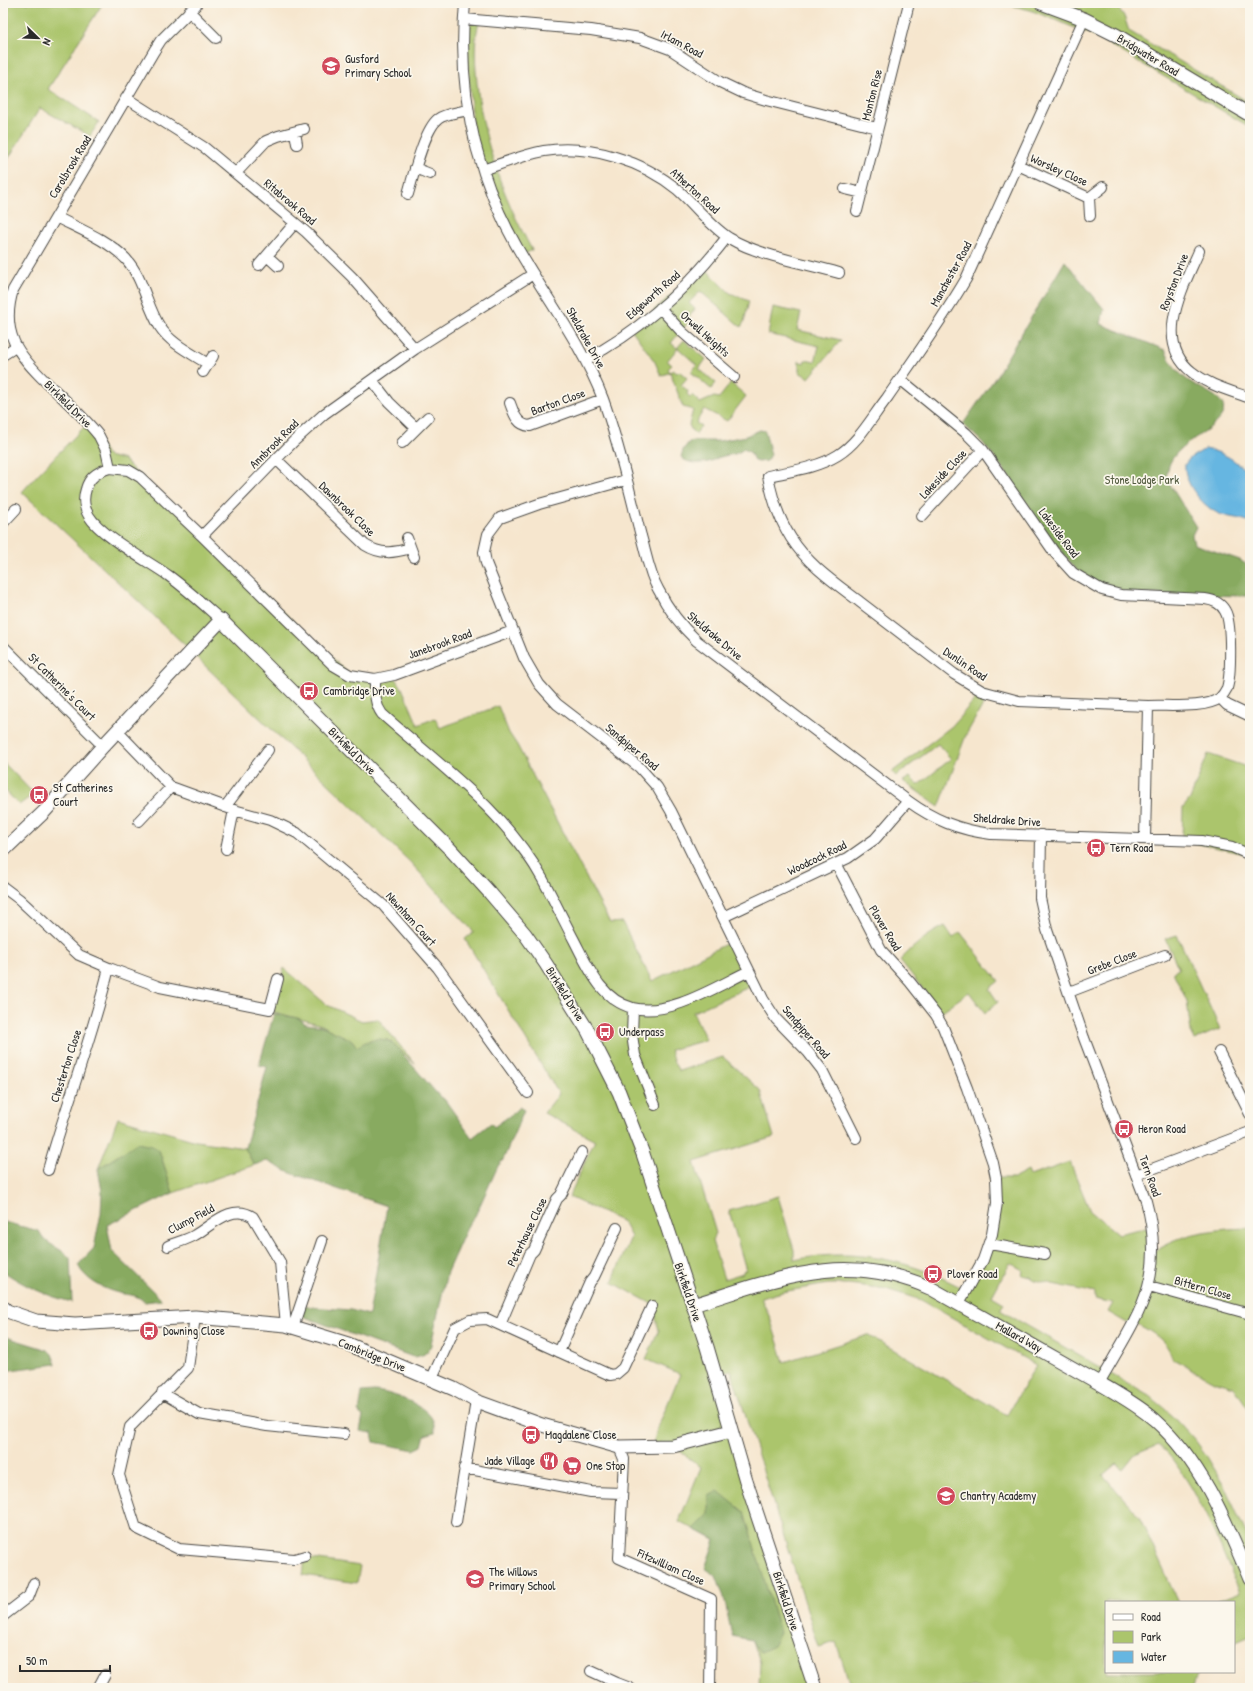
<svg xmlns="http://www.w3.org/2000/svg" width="1253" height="1691" viewBox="0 0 1253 1691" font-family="'Patrick Hand',sans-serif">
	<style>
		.green { fill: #abc56c; stroke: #6b784c; fill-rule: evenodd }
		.forest { fill: #88aa60; stroke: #5a6a46 }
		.water { fill: #66b6e1; stroke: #487086 }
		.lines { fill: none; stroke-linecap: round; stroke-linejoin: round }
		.minor-casing { stroke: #494743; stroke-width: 12 }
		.tertiary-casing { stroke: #494743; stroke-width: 15 }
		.minor { stroke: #fff; stroke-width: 10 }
		.tertiary { stroke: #fff; stroke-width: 13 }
		.labels { text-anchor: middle; stroke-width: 3.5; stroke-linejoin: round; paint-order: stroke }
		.street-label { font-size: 12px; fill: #2b2b2b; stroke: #fbf7ec }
		.poi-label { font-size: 12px; fill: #2b2b2b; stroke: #fbf7ec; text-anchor: start }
		.park-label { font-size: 12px; fill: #51593e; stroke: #fbf7ec }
	</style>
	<rect width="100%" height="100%" fill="#fbf7ec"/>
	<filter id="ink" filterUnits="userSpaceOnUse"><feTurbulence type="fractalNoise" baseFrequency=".025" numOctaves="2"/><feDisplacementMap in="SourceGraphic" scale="8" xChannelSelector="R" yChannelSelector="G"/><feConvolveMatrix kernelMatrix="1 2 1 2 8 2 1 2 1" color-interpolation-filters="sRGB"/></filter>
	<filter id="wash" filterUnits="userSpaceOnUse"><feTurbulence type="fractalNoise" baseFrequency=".012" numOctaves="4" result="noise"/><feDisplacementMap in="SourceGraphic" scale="16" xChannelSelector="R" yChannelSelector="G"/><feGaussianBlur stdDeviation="0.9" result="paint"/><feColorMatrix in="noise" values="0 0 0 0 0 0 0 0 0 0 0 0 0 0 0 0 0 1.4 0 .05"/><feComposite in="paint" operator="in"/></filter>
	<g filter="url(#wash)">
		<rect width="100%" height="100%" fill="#f6e6ce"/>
		<path class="green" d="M 3,3 L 103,3 L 48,89 L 99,122 L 90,136 L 40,108 L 3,167 Z
			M 1001,3 L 1115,3 L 1124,16 L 1129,31 L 1250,103 L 1250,127 L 1093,35 L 1030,10 Z
			M 464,19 L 480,20 C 474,37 475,54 476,71 C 480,134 502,195 532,250 L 522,256 L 474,141 Z
			M 703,266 L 730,293 L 749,301 L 744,322 L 741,327 L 700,291 L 689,303 L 695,309 L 689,317 L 691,319 L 671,343 L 677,348 L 684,340 L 706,359 L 699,369 L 716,383 L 711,389 L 691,372 L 697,365 L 678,348 L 667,361 L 672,365 L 668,369 L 670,372 L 673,370 L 677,373 L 679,371 L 687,378 L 681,385 L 688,391 L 687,394 L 690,397 L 692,395 L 700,403 L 714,397 L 719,398 L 731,383 L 746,396 L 727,421 L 704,409 L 696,423 L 701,426 L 696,434 L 692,431 L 689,425 L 693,410 L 683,407 L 670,372 L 661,376 L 655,362 L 632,330 Z
			M 773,307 L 801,313 L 797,330 L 841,340 L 809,378 L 799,372 L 799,361 L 804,363 L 805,360 L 815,362 L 819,346 L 768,334 Z
			M 88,423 L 108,456 L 124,460 L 145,481 L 350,675 L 394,675 L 402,688 L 418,725 L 435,718 L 440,728 L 498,706 L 509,733 L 517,745 L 610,923 L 622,922 L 652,981 L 734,940 L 756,984 L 693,1012 L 706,1040 L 670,1050 L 674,1063 L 679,1071 L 723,1057 L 760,1090 L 774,1137 L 694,1162 L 716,1233 L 712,1241 L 724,1279 L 743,1273 L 743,1271 L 746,1270 L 729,1211 L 778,1196 L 794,1250 L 794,1260 C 856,1247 911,1260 966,1290 L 987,1252 L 996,1178 L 1015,1178 L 1028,1171 L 1030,1176 L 1070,1162 L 1090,1211 L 1118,1234 L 1144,1228 L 1152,1229 L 1154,1251 C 1183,1232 1216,1229 1250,1228 L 1250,1411 L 1234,1387 L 1214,1381 L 1173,1359 C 1167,1339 1151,1332 1134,1322 L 1132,1326 L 1108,1312 L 1113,1303 L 1095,1299 L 1095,1293 L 1034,1280 L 1031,1277 L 1022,1275 L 1023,1270 L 1010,1263 L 992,1296 L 1004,1303 L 1000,1310 L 1149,1396 L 1174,1417 L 1195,1440 L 1206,1455 L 1224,1485 L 1250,1542 L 1250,1635 L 1234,1642 L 1234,1602 L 1215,1602 L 1240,1592 C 1217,1541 1198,1485 1159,1444 L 1135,1454 L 1123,1469 L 1116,1464 L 1103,1475 L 1139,1516 L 1178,1602 L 1106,1602 L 1106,1672 L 1198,1672 L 1193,1688 L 851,1688 L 836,1642 L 819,1647 L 731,1370 L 715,1375 L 815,1688 L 759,1688 L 760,1662 L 720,1543 L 679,1521 L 701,1467 L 673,1446 L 653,1446 L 656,1432 L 680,1374 L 646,1359 L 659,1330 L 652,1304 L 612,1282 L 631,1237 L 623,1222 L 569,1197 L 595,1140 L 544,1113 L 559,1094 L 465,939 L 474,932 L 410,862 L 199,660 L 186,646 L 22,492 L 39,473 ZM 828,1284 L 849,1284 L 886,1289 L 921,1300 L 1036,1365 L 1007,1415 L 868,1335 L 784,1362 L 770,1318 L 761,1298 L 782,1292 Z
			M 982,691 L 989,694 L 966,735 L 939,807 L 903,781 L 910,777 L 918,785 L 951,759 L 938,744 L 896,776 L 892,772 L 952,726 Z
			M 1208,754 L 1250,768 L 1250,855 L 1182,840 L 1183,808 L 1190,799 Z
			M 3,762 L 34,794 L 19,805 L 3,788 Z
			M 945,926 L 953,938 L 960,932 L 999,981 L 989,989 L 998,1002 L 985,1013 L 969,992 L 941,1012 L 900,960 C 913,947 927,934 945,926 Z
			M 1177,935 L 1220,1029 L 1194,1040 L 1191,1032 L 1187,1001 L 1173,972 L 1179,969 L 1165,939 Z
			M 284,968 L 327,1005 L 362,1021 L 378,1019 L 416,1065 L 389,1040 L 372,1039 L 357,1047 L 322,1025 L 271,1011 Z
			M 118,1118 L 196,1141 L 245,1148 L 254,1165 L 173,1193 L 159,1150 L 137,1143 L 98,1169 Z
			M 305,1558 L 360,1566 L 357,1583 L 303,1575 Z"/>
		<path class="forest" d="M 1065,261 L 1104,309 L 1101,324 L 1165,350 C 1170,361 1175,369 1184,377 C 1203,394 1247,400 1208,429 C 1196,438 1176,449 1170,463 C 1168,468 1167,473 1166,478 L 1196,527 L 1192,535 L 1194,544 L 1240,560 L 1250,567 L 1250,596 L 1134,594 L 1104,587 L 1078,572 L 1048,535 L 1004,470 L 983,443 L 963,424 L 995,378 Z
			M 760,430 L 765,431 L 771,455 L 766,461 L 759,462 L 754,461 L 751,453 L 744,449 C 734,456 731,454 720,457 C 716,458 713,461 708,462 C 700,464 687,464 681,457 L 683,450 L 689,442 L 694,441 L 719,441 L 746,436 Z
			M 270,1013 L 298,1018 L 306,1024 L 322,1026 L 352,1040 L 357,1047 C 369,1039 380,1036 393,1043 L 440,1097 L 445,1100 L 472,1138 L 491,1123 L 494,1127 C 503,1120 511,1116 519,1107 L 524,1110 L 503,1160 L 498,1166 L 475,1216 L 469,1223 L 447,1272 L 431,1345 C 427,1354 423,1356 413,1357 L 294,1313 L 298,1306 L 351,1310 L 369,1315 L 387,1206 L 288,1172 L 267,1161 L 254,1165 L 245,1148 L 267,1067 L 259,1065 L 274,1014 Z
			M 137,1143 L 152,1146 L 159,1150 L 173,1193 L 107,1225 L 112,1251 L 162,1300 L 145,1302 C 134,1293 131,1296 119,1293 C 104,1290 84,1279 78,1265 L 94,1248 L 101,1213 L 102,1191 L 98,1169 Z
			M 3,1220 L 4,1222 L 39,1231 C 46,1246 61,1247 70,1258 L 72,1302 C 47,1296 24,1286 3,1271 Z
			M 3,1336 L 48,1350 L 52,1354 L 56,1364 L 3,1371 Z
			M 374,1391 C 390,1392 421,1403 431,1417 C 434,1422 435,1427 435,1432 L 425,1435 L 422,1446 L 414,1450 L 374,1442 L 372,1433 L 360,1431 L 363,1416 L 359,1413 L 362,1392 Z
			M 718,1491 L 744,1512 L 780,1633 L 773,1646 L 760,1652 L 752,1640 L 732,1636 L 724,1597 L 716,1576 L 705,1568 L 715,1540 L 694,1529 L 709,1514 L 709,1496 Z"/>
		<path class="water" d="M 1205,449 C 1224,452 1237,461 1250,475 L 1250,522 C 1241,518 1232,518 1222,515 C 1204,509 1183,483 1185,464 L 1190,458 Z"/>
	</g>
	<g filter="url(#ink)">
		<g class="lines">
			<defs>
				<path id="minor" d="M 465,3 C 457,90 474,171 517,247 C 546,298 582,344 603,399 C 619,443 629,490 641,536 C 646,553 649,573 658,589 C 668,609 681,626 697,641 L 908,801 C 934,820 959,830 991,834 L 1202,841 L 1232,847 L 1250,855
					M 196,5 L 161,40 L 154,51 L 13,290 C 0,333 18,355 47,383 C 65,400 84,417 99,436 L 106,450 L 110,468 L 128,470 L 140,477 L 202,536 L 333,665 L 350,675 L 375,679 C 375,692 374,703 382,714 C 439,765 504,810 542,878 C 553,898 563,919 574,940 C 588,967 601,1000 633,1008 C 669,1017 717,986 749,971
					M 189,11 L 216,38
					M 464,19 L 591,30 L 640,38 L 670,49 L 720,82 L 743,93 L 766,100 L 877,128
					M 1084,19 L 966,279 C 942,320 914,359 887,398 C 872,417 859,442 838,455 C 817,468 791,471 768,476 C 772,498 779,519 791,538 C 808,565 835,583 860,602 C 891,626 923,650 954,674 L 982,691 L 1019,701 L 1148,706 L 1145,839
					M 126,98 L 205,148 L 306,232 L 352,277 L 415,349
					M 295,132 L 297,144
					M 1018,165 L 1089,198
					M 415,168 L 430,174
					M 483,170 C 503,163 523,155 544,151 C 590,144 643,161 678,190 C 695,205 709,225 729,238 C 759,256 805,263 839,273
					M 236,173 L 266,141 L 278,136 L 304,129
					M 845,189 L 862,193
					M 408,194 C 413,177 424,130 438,119 C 446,113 458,113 467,110
					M 857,211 L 909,3
					M 1090,216 L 1089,198 L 1103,187
					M 56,217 C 79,229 108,240 126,259 C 144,279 146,305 160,327 C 171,344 191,353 208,364
					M 1199,251 C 1184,286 1152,341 1192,372 C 1208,385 1231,391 1250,398
					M 267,256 L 278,266
					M 259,265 L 295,223
					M 660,308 L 681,331 L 734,377
					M 3,355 L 14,348
					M 585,360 C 641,330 689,287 727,237
					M 203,372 L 213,356
					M 900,379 L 966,433 L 983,450 L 1054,552 L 1073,573 L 1102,590 L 1121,595 L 1205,599 C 1213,600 1221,603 1225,611 C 1232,622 1231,675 1227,688 C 1225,692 1223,695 1220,698
					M 372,380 L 389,402 L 416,428
					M 510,403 C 514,414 517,425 530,426 L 603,399
					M 402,443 L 428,417
					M 276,459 L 365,545 C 381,555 394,553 410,548
					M 110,468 C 99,471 89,477 86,489 C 83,498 84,508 89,516 C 101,536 148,561 169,576 C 188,590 204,605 221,620
					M 626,480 L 539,504 L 500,518 L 488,534 L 484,552 L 486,563 L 524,658 L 539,684 L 557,704 L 639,767 L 657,787 L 671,811 L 763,999 L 776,1019 L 808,1052 L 822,1070 L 856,1138
					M 922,516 L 983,450
					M 3,523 L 16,509
					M 202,536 L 293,442 L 324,414 L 415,349 L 533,274
					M 407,538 L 414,557
					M 3,646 L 103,746
					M 375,679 L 394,675 L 513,631
					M 1148,706 C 1168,705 1205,709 1220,698 L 1227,705 L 1250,716
					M 117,731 L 171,787 L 234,810 L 270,820 L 297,833 L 383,905 L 438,968 L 528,1093
					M 225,807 L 268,750
					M 139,821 L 171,787
					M 1041,835 L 1040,898 L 1047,930 L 1084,1038 L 1146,1201 C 1168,1280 1136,1318 1099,1383
					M 226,849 L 234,810
					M 837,865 L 881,950 L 910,982 L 936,1015 L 943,1027 L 967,1088 L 993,1163 L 996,1178 L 997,1203 L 992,1234 L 983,1260 L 959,1303
					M 3,887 L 19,899 L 79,955 L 109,968 L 160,987 L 270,1009 L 278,979
					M 723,917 L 848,858 L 875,839 L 908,801
					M 1069,992 L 1165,955
					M 633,1008 L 632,1035 L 635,1055 L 655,1105
					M 1219,1052 L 1250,1114
					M 48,1170 C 67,1103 92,1037 109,968
					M 1136,1175 L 1250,1132
					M 990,1244 L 1045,1254
					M 168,1246 C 177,1242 187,1240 195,1235 C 212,1225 232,1203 253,1217 L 280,1262 L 286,1325
					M 1149,1286 L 1250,1314
					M 195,1317 L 188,1368 L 130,1427 L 119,1475 L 136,1528 L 179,1549 L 294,1559 L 305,1556
					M 500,1325 L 610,1375 L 616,1374 L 623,1368 L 652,1306
					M 293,1327 L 322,1241
					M 559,1352 L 590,1282 L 594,1277 L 617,1228
					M 431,1380 L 455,1328 L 470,1320 L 487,1319 L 500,1325 L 530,1254 L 534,1250 L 557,1199 L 561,1195 L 582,1152
					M 162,1393 L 199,1414 L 267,1426 L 344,1434
					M 619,1447 L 624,1459 L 619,1558 L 711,1599 L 710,1688
					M 464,1468 L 591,1492 L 622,1493
					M 456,1522 L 476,1401
					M 3,1616 L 29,1596 L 34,1583
					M 591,1671 L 617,1683
					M 98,1688 L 105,1675
					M 616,1688 L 617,1683 L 630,1688"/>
				<path id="tertiary" d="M 1041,3 L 1084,19 L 1116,35 L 1250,115
					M 3,851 L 44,812 L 103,746 L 221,620 L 450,849 L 490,893 L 525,934 L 546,964 L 588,1031 L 619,1092 L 643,1154 L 707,1347 L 746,1481 L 815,1688
					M 693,1305 C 778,1279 844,1249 932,1289 L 1099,1383 C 1118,1394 1138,1405 1155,1420 C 1202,1462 1226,1522 1250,1579
					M 3,1307 L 7,1311 L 36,1321 L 75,1324 L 195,1317 L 286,1325 L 348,1344 L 454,1389 L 476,1401 L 542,1425 L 619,1447 L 673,1446 L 731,1431"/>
			</defs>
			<use href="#minor" class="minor-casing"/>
			<use href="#tertiary" class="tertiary-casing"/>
			<use href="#minor" class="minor"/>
			<use href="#tertiary" class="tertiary"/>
		</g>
	</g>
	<defs>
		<symbol id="school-disc" viewBox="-11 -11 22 22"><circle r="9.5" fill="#d1495b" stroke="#fbf7ec"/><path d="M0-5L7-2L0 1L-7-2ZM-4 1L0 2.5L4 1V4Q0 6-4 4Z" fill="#fff"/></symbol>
		<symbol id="bus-disc" viewBox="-11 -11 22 22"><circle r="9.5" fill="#d1495b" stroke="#fbf7ec"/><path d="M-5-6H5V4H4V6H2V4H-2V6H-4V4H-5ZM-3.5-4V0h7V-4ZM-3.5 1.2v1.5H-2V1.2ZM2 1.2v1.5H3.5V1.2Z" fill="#fff"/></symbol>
		<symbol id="restaurant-disc" viewBox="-11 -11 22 22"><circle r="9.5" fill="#d1495b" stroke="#fbf7ec"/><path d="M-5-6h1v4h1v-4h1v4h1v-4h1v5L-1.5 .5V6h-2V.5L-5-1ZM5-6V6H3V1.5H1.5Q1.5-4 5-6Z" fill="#fff"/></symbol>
		<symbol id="supermarket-disc" viewBox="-11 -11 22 22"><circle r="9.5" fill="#d1495b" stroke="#fbf7ec"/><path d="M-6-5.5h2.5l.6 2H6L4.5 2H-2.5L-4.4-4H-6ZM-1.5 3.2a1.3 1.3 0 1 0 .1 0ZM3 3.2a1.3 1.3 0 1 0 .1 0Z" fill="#fff"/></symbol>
	</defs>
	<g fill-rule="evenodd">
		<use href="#school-disc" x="320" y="55" width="22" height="22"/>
		<use href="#bus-disc" x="298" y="680" width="22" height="22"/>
		<use href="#bus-disc" x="28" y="784" width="22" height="22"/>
		<use href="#bus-disc" x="1085" y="837" width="22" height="22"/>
		<use href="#bus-disc" x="594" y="1021" width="22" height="22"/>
		<use href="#bus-disc" x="1113" y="1118" width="22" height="22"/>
		<use href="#bus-disc" x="922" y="1263" width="22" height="22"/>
		<use href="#bus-disc" x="138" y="1320" width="22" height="22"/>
		<use href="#bus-disc" x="520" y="1424" width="22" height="22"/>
		<use href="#restaurant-disc" x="538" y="1450" width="22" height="22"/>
		<use href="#supermarket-disc" x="561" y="1455" width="22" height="22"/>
		<use href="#school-disc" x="935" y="1485" width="22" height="22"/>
		<use href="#school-disc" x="464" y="1568" width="22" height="22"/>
	</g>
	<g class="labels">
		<g class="street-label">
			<text transform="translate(682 44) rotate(28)" y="4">Irlam Road</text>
			<text transform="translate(1148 55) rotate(31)" y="4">Bridgwater Road</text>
			<text transform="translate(872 95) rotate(-76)" y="4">Monton Rise</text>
			<text transform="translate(70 167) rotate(-59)" y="4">Carolbrook Road</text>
			<text transform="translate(1059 170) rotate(24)" y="4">Worsley Close</text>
			<text transform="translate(695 191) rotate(42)" y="4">Atherton Road</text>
			<text transform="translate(290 202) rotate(40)" y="4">Ritabrook Road</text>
			<text transform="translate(951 274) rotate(-61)" y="4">Manchester Road</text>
			<text transform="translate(1174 282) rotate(-69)" y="4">Royston Drive</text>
			<text transform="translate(653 295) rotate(-41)" y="4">Edgeworth Road</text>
			<text transform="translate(705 334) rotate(42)" y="4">Orwell Heights</text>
			<text transform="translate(586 338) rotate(61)" y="4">Sheldrake Drive</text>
			<text transform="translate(558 402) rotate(-20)" y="4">Barton Close</text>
			<text transform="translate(68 404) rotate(45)" y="4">Birkfield Drive</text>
			<text transform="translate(274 444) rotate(-45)" y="4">Annbrook Road</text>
			<text transform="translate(943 474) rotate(-47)" y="4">Lakeside Close</text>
			<text transform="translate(347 509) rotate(44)" y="4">Dawnbrook Close</text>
			<text transform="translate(1059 533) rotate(53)" y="4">Lakeside Road</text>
			<text transform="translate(715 636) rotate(40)" y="4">Sheldrake Drive</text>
			<text transform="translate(440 644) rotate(-20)" y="4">Janebrook Road</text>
			<text transform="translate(965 664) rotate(34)" y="4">Dunlin Road</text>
			<text transform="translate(62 687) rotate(45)" y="4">St Catherine's Court</text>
			<text transform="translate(632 747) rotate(40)" y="4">Sandpiper Road</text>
			<text transform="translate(352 751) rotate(45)" y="4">Birkfield Drive</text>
			<text transform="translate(1007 820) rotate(4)" y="4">Sheldrake Drive</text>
			<text transform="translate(817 858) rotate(-26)" y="4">Woodcock Road</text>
			<text transform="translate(411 919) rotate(48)" y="4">Newnham Court</text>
			<text transform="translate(885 928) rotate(59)" y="4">Plover Road</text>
			<text transform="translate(1112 962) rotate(-21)" y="4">Grebe Close</text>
			<text transform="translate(565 994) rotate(58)" y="4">Birkfield Drive</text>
			<text transform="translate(806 1032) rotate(49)" y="4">Sandpiper Road</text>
			<text transform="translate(66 1066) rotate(-72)" y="4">Chesterton Close</text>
			<text transform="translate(1150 1176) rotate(70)" y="4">Tern Road</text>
			<text transform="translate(191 1219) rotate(-28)" y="4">Clump Field</text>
			<text transform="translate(527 1232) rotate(-64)" y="4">Peterhouse Close</text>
			<text transform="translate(1203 1288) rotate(16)" y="4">Bittern Close</text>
			<text transform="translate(688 1292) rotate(71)" y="4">Birkfield Drive</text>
			<text transform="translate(1019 1337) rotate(29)" y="4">Mallard Way</text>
			<text transform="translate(372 1355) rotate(22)" y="4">Cambridge Drive</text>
			<text transform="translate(671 1567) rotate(24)" y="4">Fitzwilliam Close</text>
			<text transform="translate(786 1601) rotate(72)" y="4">Birkfield Drive</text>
		</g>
		<g class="poi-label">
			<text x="345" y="63">Gusford<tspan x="345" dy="14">Primary School</tspan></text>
			<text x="323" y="695">Cambridge Drive</text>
			<text x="53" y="792">St Catherines<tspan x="53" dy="14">Court</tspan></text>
			<text x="1110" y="852">Tern Road</text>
			<text x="619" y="1036">Underpass</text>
			<text x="1138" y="1133">Heron Road</text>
			<text x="947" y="1278">Plover Road</text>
			<text x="163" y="1335">Downing Close</text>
			<text x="545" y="1439">Magdalene Close</text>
			<text x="535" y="1465" text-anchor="end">Jade Village</text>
			<text x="586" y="1470">One Stop</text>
			<text x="960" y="1500">Chantry Academy</text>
			<text x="489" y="1576">The Willows<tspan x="489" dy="14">Primary School</tspan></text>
		</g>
		<g class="park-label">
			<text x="1142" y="484">Stone Lodge Park</text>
		</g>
	</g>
	<rect width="1253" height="1691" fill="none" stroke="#fbf7ec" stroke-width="16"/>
	<rect x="1105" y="1601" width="130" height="72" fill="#fbf7ec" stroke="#a8a59f"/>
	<rect x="1113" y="1614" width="20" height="6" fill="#ffffff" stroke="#a8a59f"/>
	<text x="1141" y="1621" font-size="12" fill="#2b2b2b">Road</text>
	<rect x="1113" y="1631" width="20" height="12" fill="#abc56c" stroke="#a8a59f"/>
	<text x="1141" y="1641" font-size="12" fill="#2b2b2b">Park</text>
	<rect x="1113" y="1651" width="20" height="12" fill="#66b6e1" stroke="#a8a59f"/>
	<text x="1141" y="1661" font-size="12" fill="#2b2b2b">Water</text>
	<g transform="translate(38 38) rotate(113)" stroke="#fbf7ec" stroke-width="3" paint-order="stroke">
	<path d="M0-3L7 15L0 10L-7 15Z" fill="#2b2b2b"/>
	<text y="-6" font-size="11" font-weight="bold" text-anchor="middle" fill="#2b2b2b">N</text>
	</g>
	<path d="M20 1665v6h90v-6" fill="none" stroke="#2b2b2b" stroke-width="2"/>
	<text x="26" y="1665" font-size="12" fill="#2b2b2b" stroke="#fbf7ec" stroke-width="3" paint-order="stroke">50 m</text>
</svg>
